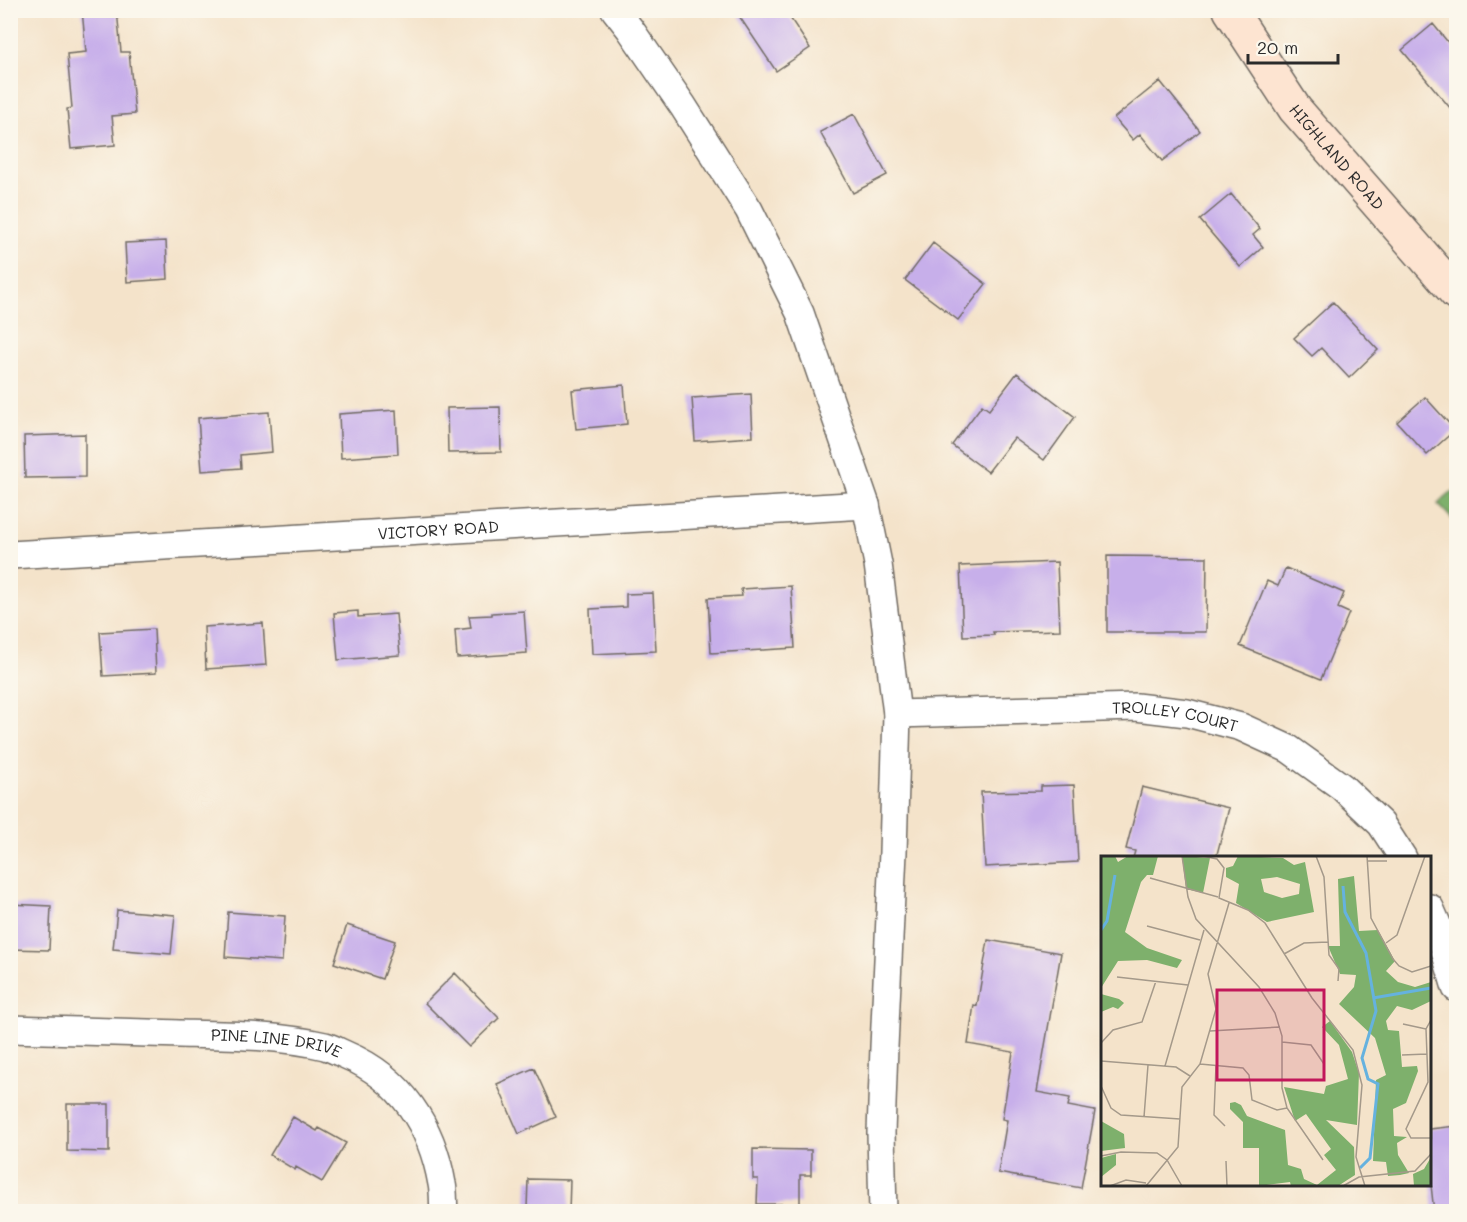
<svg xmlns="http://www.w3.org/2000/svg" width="1467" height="1222" viewBox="0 0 1467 1222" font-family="Mali,sans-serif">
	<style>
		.forest { fill: #7eb06c; stroke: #546e4c; stroke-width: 1.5 }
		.building { fill: #c7afea }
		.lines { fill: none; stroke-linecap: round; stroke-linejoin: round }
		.street-casing { stroke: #716b63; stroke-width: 30 }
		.secondary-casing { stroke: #716b63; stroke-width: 36 }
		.street { stroke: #fff; stroke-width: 27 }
		.secondary { stroke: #fde4d1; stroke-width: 33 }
		.labels { text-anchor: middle; stroke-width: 6; stroke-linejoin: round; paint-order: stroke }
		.street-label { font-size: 16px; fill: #2b2b2b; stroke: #fbf7ec }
		.inset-river { fill: none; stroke: #65b2df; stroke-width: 3 }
		.inset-road { fill: none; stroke: #a4998a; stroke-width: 1.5 }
		.view { fill: #c2185b; fill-opacity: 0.15; stroke: #c2185b; stroke-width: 3 }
		.inset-edge { fill: none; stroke: #2b2b2b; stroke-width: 3 }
	</style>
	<rect width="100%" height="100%" fill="#fbf7ec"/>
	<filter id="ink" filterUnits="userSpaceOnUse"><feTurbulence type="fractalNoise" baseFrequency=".0167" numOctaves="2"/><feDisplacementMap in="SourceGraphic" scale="12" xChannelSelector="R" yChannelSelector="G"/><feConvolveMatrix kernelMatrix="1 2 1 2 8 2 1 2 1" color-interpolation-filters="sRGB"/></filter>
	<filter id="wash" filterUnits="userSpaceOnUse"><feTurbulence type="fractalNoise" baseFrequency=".008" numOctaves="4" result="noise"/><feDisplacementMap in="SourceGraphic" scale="24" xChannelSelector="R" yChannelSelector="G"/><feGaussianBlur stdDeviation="1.35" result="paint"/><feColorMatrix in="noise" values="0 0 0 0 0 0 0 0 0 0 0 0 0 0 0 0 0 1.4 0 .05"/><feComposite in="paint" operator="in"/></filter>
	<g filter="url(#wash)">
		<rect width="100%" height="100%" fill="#f4e3ca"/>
		<path class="forest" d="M 1456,489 L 1456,523 L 1438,504 Z"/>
		<g id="blocks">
			<path class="building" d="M 82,10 L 117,10 L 121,52 L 129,52 L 135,114 L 112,116 L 115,145 L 71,149 L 67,109 L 72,108 L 67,54 L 86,52 Z
				M 735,10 L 785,10 L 810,48 L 776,71 Z
				M 1433,24 L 1456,52 L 1456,115 L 1402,50 Z
				M 1160,81 L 1200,131 L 1162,161 L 1140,134 L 1133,140 L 1114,118 Z
				M 854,114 L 887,175 L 853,193 L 820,132 Z
				M 1231,194 L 1260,229 L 1253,235 L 1263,247 L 1240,267 L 1200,220 Z
				M 166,241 L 168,279 L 127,282 L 125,243 Z
				M 933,243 L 986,284 L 958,320 L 905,280 Z
				M 1333,302 L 1378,350 L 1349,378 L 1321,348 L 1312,356 L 1294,338 Z
				M 1017,373 L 1075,417 L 1044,460 L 1014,438 L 988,472 L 952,445 L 982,405 L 989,410 Z
				M 624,385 L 627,424 L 576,429 L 572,390 Z
				M 751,394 L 753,437 L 695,441 L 692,398 Z
				M 1425,397 L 1455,430 L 1427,455 L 1397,422 Z
				M 500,407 L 501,452 L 448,453 L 447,408 Z
				M 396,410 L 398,454 L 341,458 L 339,414 Z
				M 269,412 L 272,452 L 240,455 L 241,468 L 202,471 L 198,418 Z
				M 85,434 L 85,477 L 25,478 L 24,436 Z
				M 1107,556 L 1207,557 L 1206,632 L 1107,632 Z
				M 1057,562 L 1060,630 L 993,632 L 994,635 L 963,636 L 960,566 Z
				M 1286,568 L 1344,593 L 1338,608 L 1349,613 L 1321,679 L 1240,646 L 1267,581 L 1278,586 Z
				M 791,586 L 795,648 L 711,653 L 708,598 L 742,596 L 741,589 Z
				M 653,593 L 656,651 L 592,654 L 590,609 L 626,607 L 626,594 Z
				M 358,611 L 358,617 L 396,614 L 400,655 L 338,660 L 334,613 Z
				M 524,611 L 527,653 L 457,658 L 455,630 L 471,628 L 469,616 L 492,615 L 492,613 Z
				M 263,623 L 266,665 L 206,669 L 204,627 Z
				M 154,629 L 156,673 L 103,676 L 100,632 Z
				M 1074,785 L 1078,862 L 985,867 L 981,792 L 1041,791 L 1041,786 Z
				M 1142,787 L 1229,808 L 1216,858 L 1133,858 L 1135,851 L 1126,849 Z
				M 10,904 L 51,906 L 49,950 L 10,949 Z
				M 117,910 L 175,915 L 171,954 L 113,949 Z
				M 228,912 L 285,916 L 282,961 L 225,957 Z
				M 347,925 L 395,941 L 382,979 L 334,963 Z
				M 988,940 L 1061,953 L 1037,1092 L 1070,1098 L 1068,1106 L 1095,1111 L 1081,1188 L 998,1173 L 1007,1120 L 1002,1119 L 1013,1052 L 968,1044 L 974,1005 L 977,1006 Z
				M 455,973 L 499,1018 L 469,1047 L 425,1003 Z
				M 534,1068 L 556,1117 L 519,1134 L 497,1084 Z
				M 67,1104 L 109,1104 L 109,1152 L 67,1151 Z
				M 293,1117 L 317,1131 L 319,1128 L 346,1143 L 322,1182 L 296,1167 L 295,1170 L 270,1155 Z
				M 1456,1126 L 1456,1212 L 1434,1212 L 1430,1176 L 1430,1129 Z
				M 753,1149 L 811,1150 L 811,1175 L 800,1175 L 800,1204 L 757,1204 L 758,1179 L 753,1179 Z
				M 528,1179 L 570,1180 L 569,1212 L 529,1212 L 529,1209 L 527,1209 Z"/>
		</g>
	</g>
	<g filter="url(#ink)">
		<use href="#blocks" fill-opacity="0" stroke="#716b63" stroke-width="1.5"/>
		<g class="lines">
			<defs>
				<g id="street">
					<path d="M 615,10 L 630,29 L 683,106 L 749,210 L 800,313 L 866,505 L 878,564 L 897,714 L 893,852 L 884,1047 L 881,1133 L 883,1212"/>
					<path id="s1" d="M 10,555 L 866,505"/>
					<path id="s2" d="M 897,714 L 1136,707 L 1187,713 L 1241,727 L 1289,749 L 1342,787 L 1381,824 L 1403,858"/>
					<path d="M 1430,908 L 1437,924 L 1456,988"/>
					<path id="s3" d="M 10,1029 C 67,1031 123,1032 179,1034 C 228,1035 277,1035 325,1046 C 332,1048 339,1052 346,1055 C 401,1078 432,1126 442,1184 C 444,1193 443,1203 444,1212"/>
				</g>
				<g id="secondary">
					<path id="s4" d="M 1230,10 L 1295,109 L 1456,293"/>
				</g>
			</defs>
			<use href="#street" class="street-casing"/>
			<use href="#secondary" class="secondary-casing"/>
			<use href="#street" class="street"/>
			<use href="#secondary" class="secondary"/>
		</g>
	</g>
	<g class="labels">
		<g class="street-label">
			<text dy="6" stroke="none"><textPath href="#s4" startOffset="182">HIGHLAND ROAD</textPath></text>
			<text dy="6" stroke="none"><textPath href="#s1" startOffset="429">VICTORY ROAD</textPath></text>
			<text dy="6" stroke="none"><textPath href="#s2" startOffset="279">TROLLEY COURT</textPath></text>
			<text dy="6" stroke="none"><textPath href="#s3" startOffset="267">PINE LINE DRIVE</textPath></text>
		</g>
	</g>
	<g transform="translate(1101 856)">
		<rect width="330" height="330" fill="#f4e3ca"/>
		<path d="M 0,0 L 14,0 L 17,6 L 27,0 L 57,0 L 52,19 L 46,19 L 40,26 L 24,76 L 46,92 L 81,104 L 76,112 L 46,104 L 17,105 L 0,132 ZM 81,0 L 109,2 L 102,37 L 85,33 ZM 137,0 L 182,2 L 193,9 L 204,6 L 213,56 L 166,66 L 135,47 L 138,28 L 125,21 L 125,12 L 132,10 ZM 176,21 L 199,28 L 198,38 L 181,42 L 163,36 L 160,23 ZM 253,20 L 258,75 L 277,74 L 294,105 L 285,115 L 297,126 L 314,131 L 330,126 L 330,145 L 311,154 L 296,150 L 285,165 L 287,174 L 298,175 L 301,211 L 316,210 L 317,215 L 305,247 L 292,253 L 293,280 L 306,281 L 296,287 L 297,299 L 308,317 L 299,319 L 287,320 L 285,306 L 272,305 L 275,224 L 285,219 L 274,182 L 238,148 L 253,131 L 255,119 L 239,118 L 227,90 L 239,90 L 237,23 ZM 0,138 L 18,143 L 23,147 L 17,153 L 12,151 L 0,156 ZM 229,165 L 251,196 L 258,217 L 256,269 L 225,264 L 253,291 L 254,319 L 237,330 L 190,330 L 189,326 L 158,330 L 158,292 L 142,292 L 142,266 L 129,253 L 129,247 L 134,246 L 140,249 L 146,260 L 184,274 L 187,309 L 200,313 L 203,323 L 216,329 L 235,314 L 223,299 L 230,293 L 205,258 L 194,265 L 183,231 L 223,238 L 225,230 L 247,223 L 238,189 L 221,171 ZM 0,265 L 23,278 L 24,292 L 0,295 ZM 15,298 L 15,309 L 0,321 L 0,302 ZM 330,301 L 330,330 L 313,330 L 312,318 L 323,313 Z" fill="#7eb06c" fill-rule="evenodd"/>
		<path class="inset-river" d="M 242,30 L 244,56 L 265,97 L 275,155 L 261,202 L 267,223 L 277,228 L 269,302 L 259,312M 0,74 L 6,65 L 14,19M 272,142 L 330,132"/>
		<path class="inset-road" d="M 81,0 L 87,41 L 95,63 L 158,131 L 174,157 L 181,180 L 181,232 L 186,252 L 222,304M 101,0 L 116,3 L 123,12 L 118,42 L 147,54 L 164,67 L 211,142 L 252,194 L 261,229 L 255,301 L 264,330M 215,0 L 223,21 L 228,99 L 238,113 L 237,125M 266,0 L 270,62 L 292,103 L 298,110 L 311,116 L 330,110M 266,5 L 286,5M 49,22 L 117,41M 46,70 L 99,84M 285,87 L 296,79 L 324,0M 183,98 L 203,87 L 227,86M 16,121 L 87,129M 330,164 L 325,173 L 327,226 L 305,273 L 310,282 L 330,282M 302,168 L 325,173M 109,175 L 179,171M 181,186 L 210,189 L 223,208M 0,187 L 12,174 L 41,166 L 55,125M 301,199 L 326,198M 0,205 L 75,211 L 89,220M 99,208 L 142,212 L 148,219 L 151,244 L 176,254 L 186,252M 115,209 L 113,259 L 124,270M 64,210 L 103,74M 0,230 L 10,252 L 20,259 L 79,263M 43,261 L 47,209M 0,300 L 20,296 L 56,297 L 66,304 L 81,330M 125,305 L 126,330M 9,330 L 25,324 L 45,327M 45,330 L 77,291 L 81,231 L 99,208 L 115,153 L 107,118 L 128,47M 242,330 L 258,321 L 314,315 L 330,298"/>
		<path class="view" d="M 116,134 L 223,134 L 223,224 L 116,224 Z"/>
		<rect width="330" height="330" class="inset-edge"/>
	</g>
	<rect width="1467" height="1222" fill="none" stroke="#fbf7ec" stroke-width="36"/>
	<path d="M1248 54v9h90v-9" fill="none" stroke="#2b2b2b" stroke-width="3"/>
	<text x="1257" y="54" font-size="18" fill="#2b2b2b" stroke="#fbf7ec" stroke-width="4.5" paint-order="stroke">20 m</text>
</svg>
